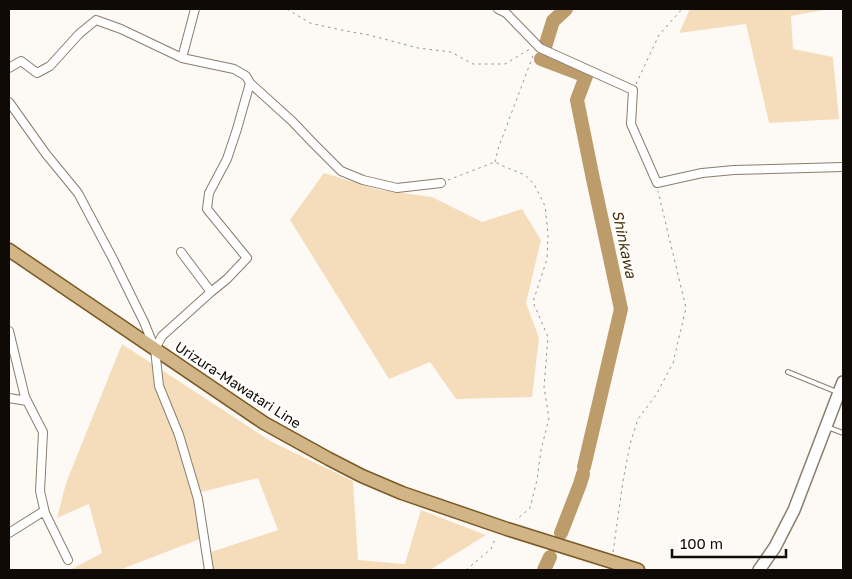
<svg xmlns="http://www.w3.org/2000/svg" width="852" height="579" viewBox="0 0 852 579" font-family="'Golos Text',sans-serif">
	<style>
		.green { fill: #f5ddbb }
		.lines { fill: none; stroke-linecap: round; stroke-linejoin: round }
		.river { stroke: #bd9c6b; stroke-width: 14 }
		.service-casing { stroke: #8a7d6b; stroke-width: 6 }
		.minor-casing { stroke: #8a7d6b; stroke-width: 10 }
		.secondary-casing { stroke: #8a7d6b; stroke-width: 14 }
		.primary-casing { stroke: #7a5925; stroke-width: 15 }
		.path { stroke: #97938f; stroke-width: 1; stroke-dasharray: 2.5 4; stroke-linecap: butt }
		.service { stroke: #fff; stroke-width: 4 }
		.minor { stroke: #fff; stroke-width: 8 }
		.secondary { stroke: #fff; stroke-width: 11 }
		.primary { stroke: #d1b586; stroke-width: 12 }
		.labels { text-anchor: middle; stroke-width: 4.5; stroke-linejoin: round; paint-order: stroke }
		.street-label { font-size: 14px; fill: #0f0a05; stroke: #fff }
		.water-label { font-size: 15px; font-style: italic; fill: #4c340c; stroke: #fff }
	</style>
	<rect width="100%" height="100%" fill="#fdfaf6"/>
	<path class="green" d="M 690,9 L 830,9 L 791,16 L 793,49 L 833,57 L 839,119 L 769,123 L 746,24 L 679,33 Z
		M 324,173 L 380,190 L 432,197 L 482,222 L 522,209 L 541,240 L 526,303 L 539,338 L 532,397 L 456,399 L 430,362 L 389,379 L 290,220 Z
		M 122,344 L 272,442 L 353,481 L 358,560 L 405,564 L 421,510 L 486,535 L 430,570 L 213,570 L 208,553 L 278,530 L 258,478 L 193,494 L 200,539 L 119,570 L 70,570 L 102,553 L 89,504 L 57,518 L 66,483 Z"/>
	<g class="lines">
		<path class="river" d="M 545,47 L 553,21 L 566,9
			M 541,59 L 586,76 L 577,100 L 593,179 L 621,309 L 584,467
			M 561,533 L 580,484 L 583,474
			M 544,570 L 550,557"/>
		<defs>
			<path id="service" d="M 788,372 L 837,392
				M 827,427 L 843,433"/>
			<path id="minor" d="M 498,9 L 506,13 L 540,48 L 633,90 L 631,124 L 657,183 L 702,173 L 734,170 L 843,167
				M 182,58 L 195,9
				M 9,68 L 21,61 L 37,73 L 50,66 L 79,34 L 96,20 L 121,29 L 182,58 L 234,69 L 246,76 L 250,83 L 292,121 L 313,143 L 341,171 L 363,180 L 397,188 L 441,183
				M 9,102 L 46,154 L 78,193 L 113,259 L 144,322 L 155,349 L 159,386 L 179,435 L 198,499 L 209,570
				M 181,252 L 211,292
				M 9,331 L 25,397 L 43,432 L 40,491 L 45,513 L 68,560
				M 155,349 L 162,336 L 211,292 L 227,279 L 247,258 L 207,209 L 209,193 L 227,159 L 237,129 L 250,83
				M 9,398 L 27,401
				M 9,533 L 44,511"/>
			<path id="secondary" d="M 759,570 L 775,547 L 794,510 L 843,382"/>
			<path id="primary" d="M 9,250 L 264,423 L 329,459 L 362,476 L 402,493 L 507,529 L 638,570"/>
		</defs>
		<use href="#service" class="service-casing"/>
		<use href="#minor" class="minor-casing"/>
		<use href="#secondary" class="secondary-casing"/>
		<use href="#primary" class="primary-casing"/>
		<path class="path" d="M 287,9 L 310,23 L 341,30 L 369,35 L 418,48 L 451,52 L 473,64 L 505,64 L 530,49
			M 636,84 L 659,35 L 682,9
			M 495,162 L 498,149 L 534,53
			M 448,180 L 495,162 L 503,166 L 525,175 L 534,184 L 545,206 L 548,234 L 547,259 L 533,302 L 548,337 L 544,387 L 549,418 L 541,450 L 537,480 L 530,508 L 516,520
			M 613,552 L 623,481 L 630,444 L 638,419 L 656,395 L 673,363 L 686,308 L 658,191
			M 466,570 L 491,549 L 496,537"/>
		<use href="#service" class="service"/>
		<use href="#minor" class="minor"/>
		<use href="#secondary" class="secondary"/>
		<use href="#primary" class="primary"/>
	</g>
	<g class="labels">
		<g class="street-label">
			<text transform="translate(238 385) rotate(33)" y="5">Urizura-Mawatari Line</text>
		</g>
		<g class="water-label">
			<text transform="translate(624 244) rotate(78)" y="5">Shinkawa</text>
		</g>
	</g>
	<rect width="852" height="579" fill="none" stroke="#0f0a05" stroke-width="20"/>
	<path d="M672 549v8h114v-8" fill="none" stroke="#0f0a05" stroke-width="2.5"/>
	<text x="680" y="549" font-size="15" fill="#0f0a05" stroke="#ffffff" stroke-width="4" paint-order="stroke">100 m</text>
</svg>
